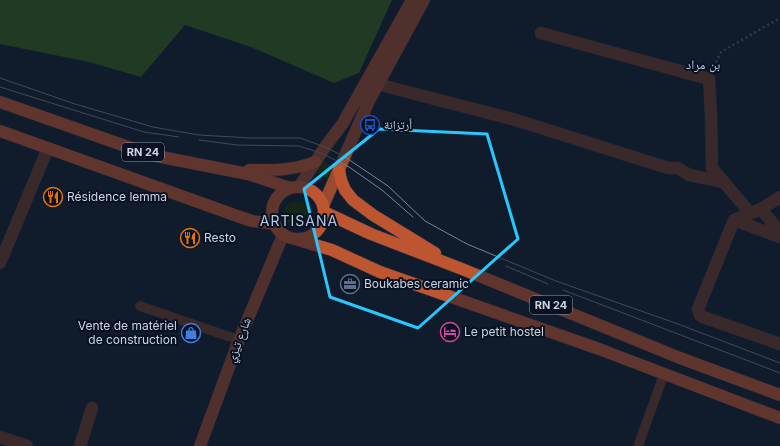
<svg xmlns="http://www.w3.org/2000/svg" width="780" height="446" viewBox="0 0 780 446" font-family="Inter,'Noto Naskh Arabic',sans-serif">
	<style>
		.green { fill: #173701 }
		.forest { fill: #35601b }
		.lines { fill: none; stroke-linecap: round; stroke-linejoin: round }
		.lane-casing { stroke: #2a3545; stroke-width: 10 }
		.street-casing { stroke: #2a3545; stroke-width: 13 }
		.secondary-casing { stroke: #2a3545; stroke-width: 13 }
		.primary-casing { stroke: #2a3545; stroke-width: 13 }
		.path { stroke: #525b6a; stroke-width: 2.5; stroke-dasharray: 2 3; stroke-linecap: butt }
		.lane { stroke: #6d3b2a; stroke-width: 9 }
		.street { stroke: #6d3b2a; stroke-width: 12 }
		.secondary { stroke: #9b4a2f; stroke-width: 12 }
		.primary { stroke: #be5531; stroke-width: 12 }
		.tram { stroke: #7a8391; stroke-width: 1 }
		.marked { fill: none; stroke: #28c8ff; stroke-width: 3; stroke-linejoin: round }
		.labels { text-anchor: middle; stroke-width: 4; stroke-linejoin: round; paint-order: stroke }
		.shield { fill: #081222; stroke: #929aa7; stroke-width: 1 }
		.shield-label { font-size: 11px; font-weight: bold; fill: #cdd4e0 }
		.poi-label { font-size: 12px; fill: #cdd4e0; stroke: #081222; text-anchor: start }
		.street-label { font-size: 12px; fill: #cdd4e0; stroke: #081222 }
		.neighbourhood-label { font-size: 13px; fill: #b7c7dd; stroke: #081222 }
		.quarter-label { font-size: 14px; letter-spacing: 1px; fill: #b7c7dd; stroke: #081222 }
	</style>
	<rect width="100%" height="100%" fill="#101b2c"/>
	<path class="green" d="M 323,161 L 332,167 L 327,178 L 316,173 Z
		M284 214a13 13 0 1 1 26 0a13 13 0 1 1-26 0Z"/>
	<path class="forest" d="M 0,0 L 392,0 L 359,73 L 334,83 L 251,47 L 185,25 L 141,77 L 89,62 L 0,44 Z"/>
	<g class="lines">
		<defs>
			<path id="lane" d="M 140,306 L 239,340
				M 638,446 L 664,374"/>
			<path id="street" d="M 541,33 L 709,79 L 711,115 L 712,168 L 750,213
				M 377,84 L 516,120 L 668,168 L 678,168 L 689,175 L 723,182
				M 780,197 L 761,209 L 734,220 L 698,309 L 700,315 L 703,317 L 780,344
				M 761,209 L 780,232
				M 734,220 L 780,237
				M 0,263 L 48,148
				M 0,437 L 27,446
				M 80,446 L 92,408"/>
			<path id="secondary" d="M 299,187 L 325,147 L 343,123 L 412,0
				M 323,206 L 368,103 L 424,0
				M 200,446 L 239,340 L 283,235"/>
			<path id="primary" d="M 0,102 L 151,155 L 248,174 L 290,188
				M 0,131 L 240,217 L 252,221 L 275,224
				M 249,170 C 273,170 291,171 315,162
				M 339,170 L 341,180 L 345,190 L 353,200 L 373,215 L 435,253
				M272 213a26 26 0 1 1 52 0a26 26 0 1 1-52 0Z
				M 324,212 L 371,234 L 462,269 L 680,358 L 780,395
				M 295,239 L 332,250 L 380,272 L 599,349 L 780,418"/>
		</defs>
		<use href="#lane" class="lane-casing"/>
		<use href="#street" class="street-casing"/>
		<use href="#secondary" class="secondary-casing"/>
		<use href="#primary" class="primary-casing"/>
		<path class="path" d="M 714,67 L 721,52 L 780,18"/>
		<use href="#lane" class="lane"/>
		<use href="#street" class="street"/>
		<use href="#secondary" class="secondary"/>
		<use href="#primary" class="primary"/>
		<path class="tram" d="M 0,78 L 75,104 L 153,127 L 199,135 L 250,138 L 300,138 L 325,147 L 345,157 L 388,186 L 425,221 L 467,244 L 556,281 L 678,324 L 780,363
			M 0,87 L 144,132 L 179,137
			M 199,140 L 237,145 L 299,146 L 321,153 L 349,167 L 382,190 L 413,217
			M 506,266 L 548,284
			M 563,290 L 780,373"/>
	</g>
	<path d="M0 0H780V446H0ZM 379,129 L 487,134 L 518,239 L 418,328 L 330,297 L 304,189 Z" fill="#101b2c" fill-opacity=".55" fill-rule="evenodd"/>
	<path class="marked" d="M 379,129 L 487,134 L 518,239 L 418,328 L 330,297 L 304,189 Z"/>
	<defs>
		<symbol id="bus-ring" viewBox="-11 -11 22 22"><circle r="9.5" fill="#081222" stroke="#1a4fb4" stroke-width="1.5"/><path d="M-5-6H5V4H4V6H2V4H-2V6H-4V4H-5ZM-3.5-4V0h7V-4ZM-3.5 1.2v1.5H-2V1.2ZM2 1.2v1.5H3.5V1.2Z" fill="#1a4fb4"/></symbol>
		<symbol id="restaurant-ring" viewBox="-11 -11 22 22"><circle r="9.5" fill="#081222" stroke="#e8710a" stroke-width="1.5"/><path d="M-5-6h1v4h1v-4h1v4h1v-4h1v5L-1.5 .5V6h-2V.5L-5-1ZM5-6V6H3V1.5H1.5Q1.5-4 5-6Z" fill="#e8710a"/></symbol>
		<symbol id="office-ring" viewBox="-11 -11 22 22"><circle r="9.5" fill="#081222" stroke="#5c6f8a" stroke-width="1.5"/><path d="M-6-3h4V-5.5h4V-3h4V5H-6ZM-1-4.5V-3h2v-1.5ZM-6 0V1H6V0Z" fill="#5c6f8a"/></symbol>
		<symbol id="hotel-ring" viewBox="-11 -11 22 22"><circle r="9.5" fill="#081222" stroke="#d1479c" stroke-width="1.5"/><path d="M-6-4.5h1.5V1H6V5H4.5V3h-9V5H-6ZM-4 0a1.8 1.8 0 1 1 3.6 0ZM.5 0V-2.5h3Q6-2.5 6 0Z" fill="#d1479c"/></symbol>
		<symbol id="shop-ring" viewBox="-11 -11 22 22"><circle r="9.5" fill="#081222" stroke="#3f7fe0" stroke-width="1.5"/><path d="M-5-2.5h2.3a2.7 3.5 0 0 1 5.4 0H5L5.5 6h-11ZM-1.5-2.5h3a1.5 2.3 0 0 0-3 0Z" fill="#3f7fe0"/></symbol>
	</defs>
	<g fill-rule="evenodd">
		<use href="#bus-ring" x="359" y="114" width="22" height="22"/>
		<use href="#restaurant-ring" x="42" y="186" width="22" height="22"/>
		<use href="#restaurant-ring" x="179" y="227" width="22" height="22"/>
		<use href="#office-ring" x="339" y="273" width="22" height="22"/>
		<use href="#hotel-ring" x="439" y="321" width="22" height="22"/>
		<use href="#shop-ring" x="180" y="322" width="22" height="22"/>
	</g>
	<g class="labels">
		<g class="shield">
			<rect x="122" y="143" width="42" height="18" rx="3"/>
			<rect x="530" y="296" width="42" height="18" rx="3"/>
		</g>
		<g class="shield-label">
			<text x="143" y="156">RN 24</text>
			<text x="551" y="309">RN 24</text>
		</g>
		<g class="poi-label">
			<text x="384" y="129">أرتزانة</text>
			<text x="67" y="201">Résidence lemma</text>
			<text x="204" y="242">Resto</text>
			<text x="364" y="288">Boukabes ceramic</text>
			<text x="177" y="330" text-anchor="end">Vente de matériel<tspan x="177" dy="14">de construction</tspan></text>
			<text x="464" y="336">Le petit hostel</text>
		</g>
		<g class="street-label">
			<text transform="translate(239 340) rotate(-69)" y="4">شارع تيزي</text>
		</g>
		<g class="neighbourhood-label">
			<text x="703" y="69">بن مراد</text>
		</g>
		<g class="quarter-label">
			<text x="299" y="226">ARTISANA</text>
		</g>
	</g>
</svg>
